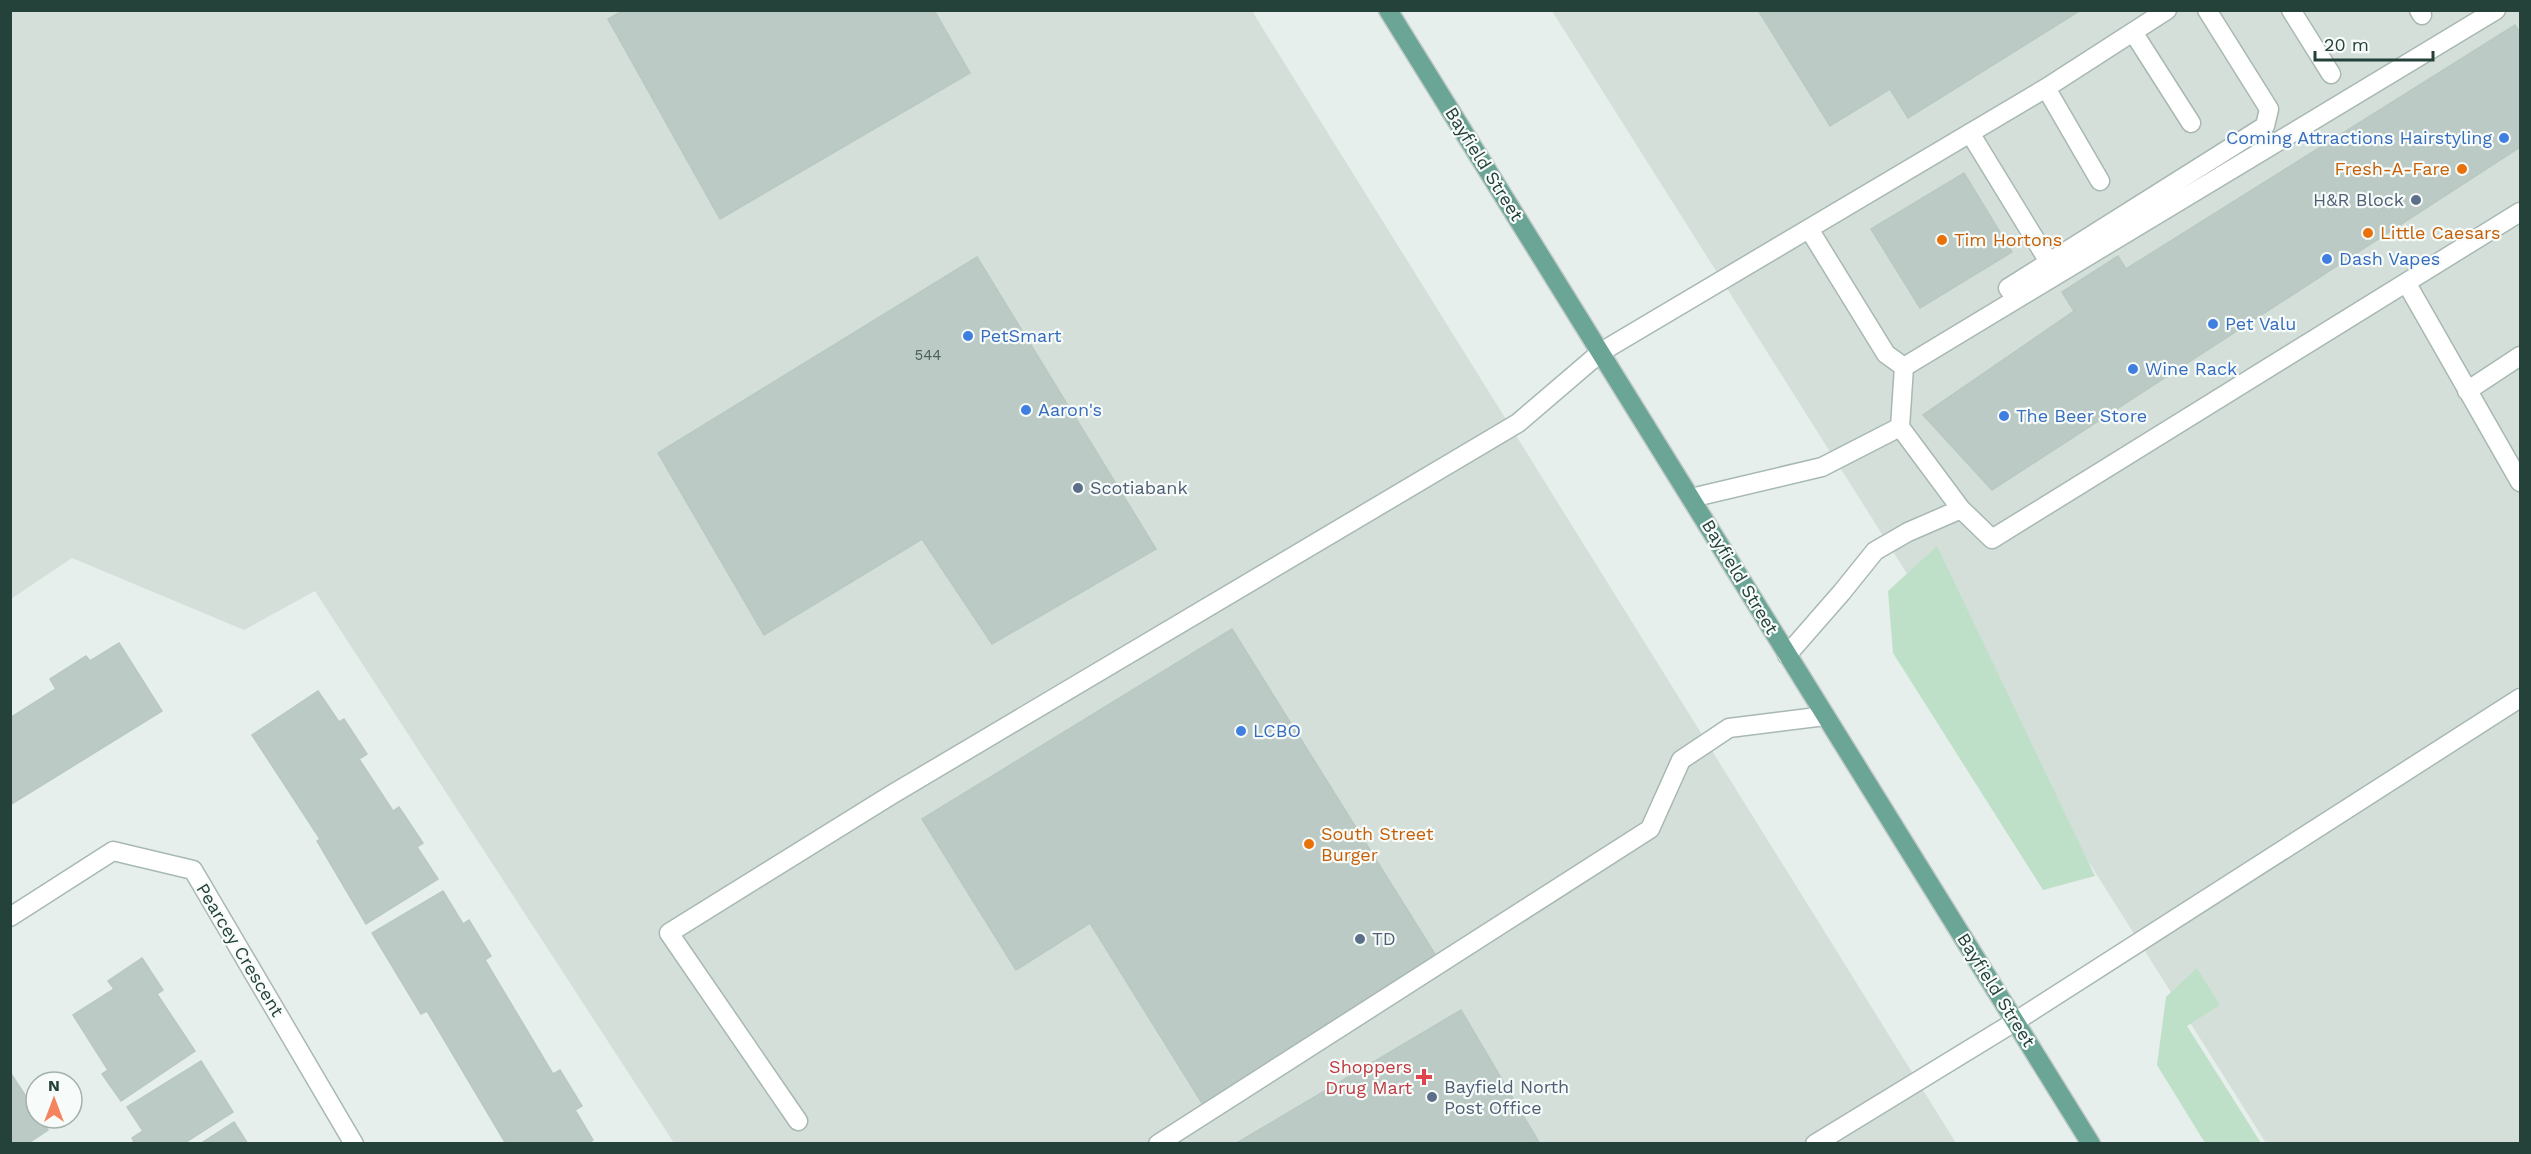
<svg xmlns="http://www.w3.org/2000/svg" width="2531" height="1154" viewBox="0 0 2531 1154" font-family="'Work Sans',sans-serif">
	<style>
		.built { fill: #d4dfda }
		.green { fill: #bfe0c8 }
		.building { fill: #bbcac4; stroke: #b8c9c2; stroke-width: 1.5 }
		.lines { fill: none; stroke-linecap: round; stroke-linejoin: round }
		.minor-casing { stroke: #a8b8b2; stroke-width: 21 }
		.major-casing { stroke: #c2cac8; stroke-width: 21 }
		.minor { stroke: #fff; stroke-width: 18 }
		.major { stroke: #6aa596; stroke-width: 18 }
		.shop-dot { fill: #3f7fe0; stroke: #f7fbf9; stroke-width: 2 }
		.food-dot { fill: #e8710a; stroke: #f7fbf9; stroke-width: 2 }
		.service-dot { fill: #5c6f8a; stroke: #f7fbf9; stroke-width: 2 }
		.health-dot { fill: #e0444e; stroke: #f7fbf9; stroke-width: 2 }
		.labels { text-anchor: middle; stroke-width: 4.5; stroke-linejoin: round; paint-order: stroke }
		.number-label { font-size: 15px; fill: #4a645c }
		.shop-label { font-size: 18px; fill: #366cbe; stroke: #f7fbf9; text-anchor: start }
		.street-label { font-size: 18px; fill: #24423a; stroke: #f7fbf9 }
		.food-label { font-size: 18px; fill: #c56008; stroke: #f7fbf9; text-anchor: start }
		.service-label { font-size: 18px; fill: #4e5e75; stroke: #f7fbf9; text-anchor: start }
		.health-label { font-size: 18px; fill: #be3a42; stroke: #f7fbf9; text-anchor: end }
	</style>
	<rect width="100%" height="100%" fill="#e6efeb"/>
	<path class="built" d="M 11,11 L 1252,11 L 1956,1143 L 674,1143 L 315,591 L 244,630 L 72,558 L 11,599 Z
		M 1552,11 L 2520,11 L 2520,1143 L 2266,1143 Z"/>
	<path class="green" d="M 1937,546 L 2095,876 L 2043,890 L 1893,653 L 1888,591 Z
		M 2197,968 L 2220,1005 L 2187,1026 L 2261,1143 L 2205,1143 L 2157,1065 L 2166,997 Z"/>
	<path class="building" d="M 624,10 L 934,10 L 970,73 L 720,219 L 608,19 Z
		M 1758,10 L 2081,10 L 1908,118 L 1890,89 L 1830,126 Z
		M 2515,25 L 2520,33 L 2520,147 L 1992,490 L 1923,415 L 2074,311 L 2062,292 L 2118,256 L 2126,269 Z
		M 1964,173 L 2012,252 L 1920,308 L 1871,229 Z
		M 977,257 L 1156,549 L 992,644 L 922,539 L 764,635 L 658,453 Z
		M 1232,629 L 1440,962 L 1205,1108 L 1090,923 L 1016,970 L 922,819 Z
		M 119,643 L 162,711 L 10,805 L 10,718 L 56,689 L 50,679 L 86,656 L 90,661 Z
		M 318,691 L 339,722 L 344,719 L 367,754 L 359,759 L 393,811 L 399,807 L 423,843 L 417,847 L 438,879 L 366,924 L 317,841 L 320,839 L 252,735 Z
		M 443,891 L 463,924 L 469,920 L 491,956 L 485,960 L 553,1074 L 560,1070 L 582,1106 L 575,1110 L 593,1140 L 587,1144 L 506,1144 L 427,1011 L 421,1014 L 372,933 Z
		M 142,958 L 163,990 L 157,994 L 195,1051 L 121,1101 L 102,1074 L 108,1070 L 73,1015 L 114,989 L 108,981 Z
		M 1461,1010 L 1540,1144 L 1235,1144 Z
		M 201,1061 L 233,1112 L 183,1144 L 135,1144 L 132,1138 L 143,1131 L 127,1107 Z
		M 10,1072 L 36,1112 L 36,1118 L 40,1118 L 48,1130 L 27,1144 L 10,1144 Z
		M 234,1122 L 248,1144 L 200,1144 Z"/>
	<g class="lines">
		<defs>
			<path id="minor" d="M 2291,10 L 2331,74
				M 2419,10 L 2422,15
				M 2496,10 L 1904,367 L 1900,427 L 1961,509 L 1992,539 L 2520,212
				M 2133,32 L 2191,123
				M 2046,88 L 2100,181
				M 1970,133 L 2049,262
				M 1809,229 L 1886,354 L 1904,367
				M 2407,284 L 2520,482
				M 2016,299 L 2008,288 L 2265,126 L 2269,109 L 2207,10
				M 2467,391 L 2520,356
				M 1691,498 L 1822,467 L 1900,427
				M 1787,655 L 1842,592 L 1875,551 L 1908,532 L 1961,509
				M 10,917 L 113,851 L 193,870 L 354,1144
				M 798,1121 L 669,933 L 891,795 L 1518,423 L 1601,352 L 2046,88 L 2167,10
				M 1158,1144 L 1650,829 L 1681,760 L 1729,728 L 1825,716
				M 1815,1144 L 2016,1021 L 2520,698"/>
			<path id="major" d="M 1388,10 L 2091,1144"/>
		</defs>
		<use href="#minor" class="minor-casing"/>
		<use href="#major" class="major-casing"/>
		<use href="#minor" class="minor"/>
		<use href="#major" class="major"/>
	</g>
	<g class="shop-dot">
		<circle cx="2504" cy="138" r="6"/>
		<circle cx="2327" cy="259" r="6"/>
		<circle cx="2213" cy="324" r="6"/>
		<circle cx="968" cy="336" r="6"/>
		<circle cx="2133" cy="369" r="6"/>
		<circle cx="1026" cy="410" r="6"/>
		<circle cx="2004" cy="416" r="6"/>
		<circle cx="1241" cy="731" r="6"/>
	</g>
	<g class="food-dot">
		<circle cx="2462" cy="169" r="6"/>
		<circle cx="2368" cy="233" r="6"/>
		<circle cx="1942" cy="240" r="6"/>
		<circle cx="1309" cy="844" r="6"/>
	</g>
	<g class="service-dot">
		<circle cx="2416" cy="200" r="6"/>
		<circle cx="1078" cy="488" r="6"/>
		<circle cx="1360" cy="939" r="6"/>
		<circle cx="1432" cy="1097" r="6"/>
	</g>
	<path class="health-dot" d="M1421 1068h6v6h6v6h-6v6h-6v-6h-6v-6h6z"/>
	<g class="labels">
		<g class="number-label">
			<text x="928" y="360">544</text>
		</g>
		<g class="shop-label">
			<text x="2492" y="144" text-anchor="end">Coming Attractions Hairstyling</text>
			<text x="2339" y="265">Dash Vapes</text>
			<text x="2225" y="330">Pet Valu</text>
			<text x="980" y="342">PetSmart</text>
			<text x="2145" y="375">Wine Rack</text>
			<text x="1038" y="416">Aaron's</text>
			<text x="2016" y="422">The Beer Store</text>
			<text x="1253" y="737">LCBO</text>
		</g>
		<g class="street-label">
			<text transform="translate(1484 164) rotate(58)" y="6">Bayfield Street</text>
			<text transform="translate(1740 577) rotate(59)" y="6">Bayfield Street</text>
			<text transform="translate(240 950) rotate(59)" y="6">Pearcey Crescent</text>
			<text transform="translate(1996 990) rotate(58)" y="6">Bayfield Street</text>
		</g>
		<g class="food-label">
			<text x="2450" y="175" text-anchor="end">Fresh-A-Fare</text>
			<text x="2380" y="239">Little Caesars</text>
			<text x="1954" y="246">Tim Hortons</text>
			<text x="1321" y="840">South Street<tspan x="1321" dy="21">Burger</tspan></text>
		</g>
		<g class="service-label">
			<text x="2404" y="206" text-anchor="end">H&amp;R Block</text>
			<text x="1090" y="494">Scotiabank</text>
			<text x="1372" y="945">TD</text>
			<text x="1444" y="1093">Bayfield North<tspan x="1444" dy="21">Post Office</tspan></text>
		</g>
		<g class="health-label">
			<text x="1412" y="1073">Shoppers<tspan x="1412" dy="21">Drug Mart</tspan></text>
		</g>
	</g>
	<rect width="2531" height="1154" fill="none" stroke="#24423a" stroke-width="24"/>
	<g transform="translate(54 1100)"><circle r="28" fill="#f7fbf9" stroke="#a3b1ad" stroke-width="1.5"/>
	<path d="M0-4.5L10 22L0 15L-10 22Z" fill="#f4845f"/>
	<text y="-9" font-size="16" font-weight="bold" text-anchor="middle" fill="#24423a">N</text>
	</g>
	<path d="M2315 51v9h118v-9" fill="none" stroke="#24423a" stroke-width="3"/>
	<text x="2324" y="51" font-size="18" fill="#24423a" stroke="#f7fbf9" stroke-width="4.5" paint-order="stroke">20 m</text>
</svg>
